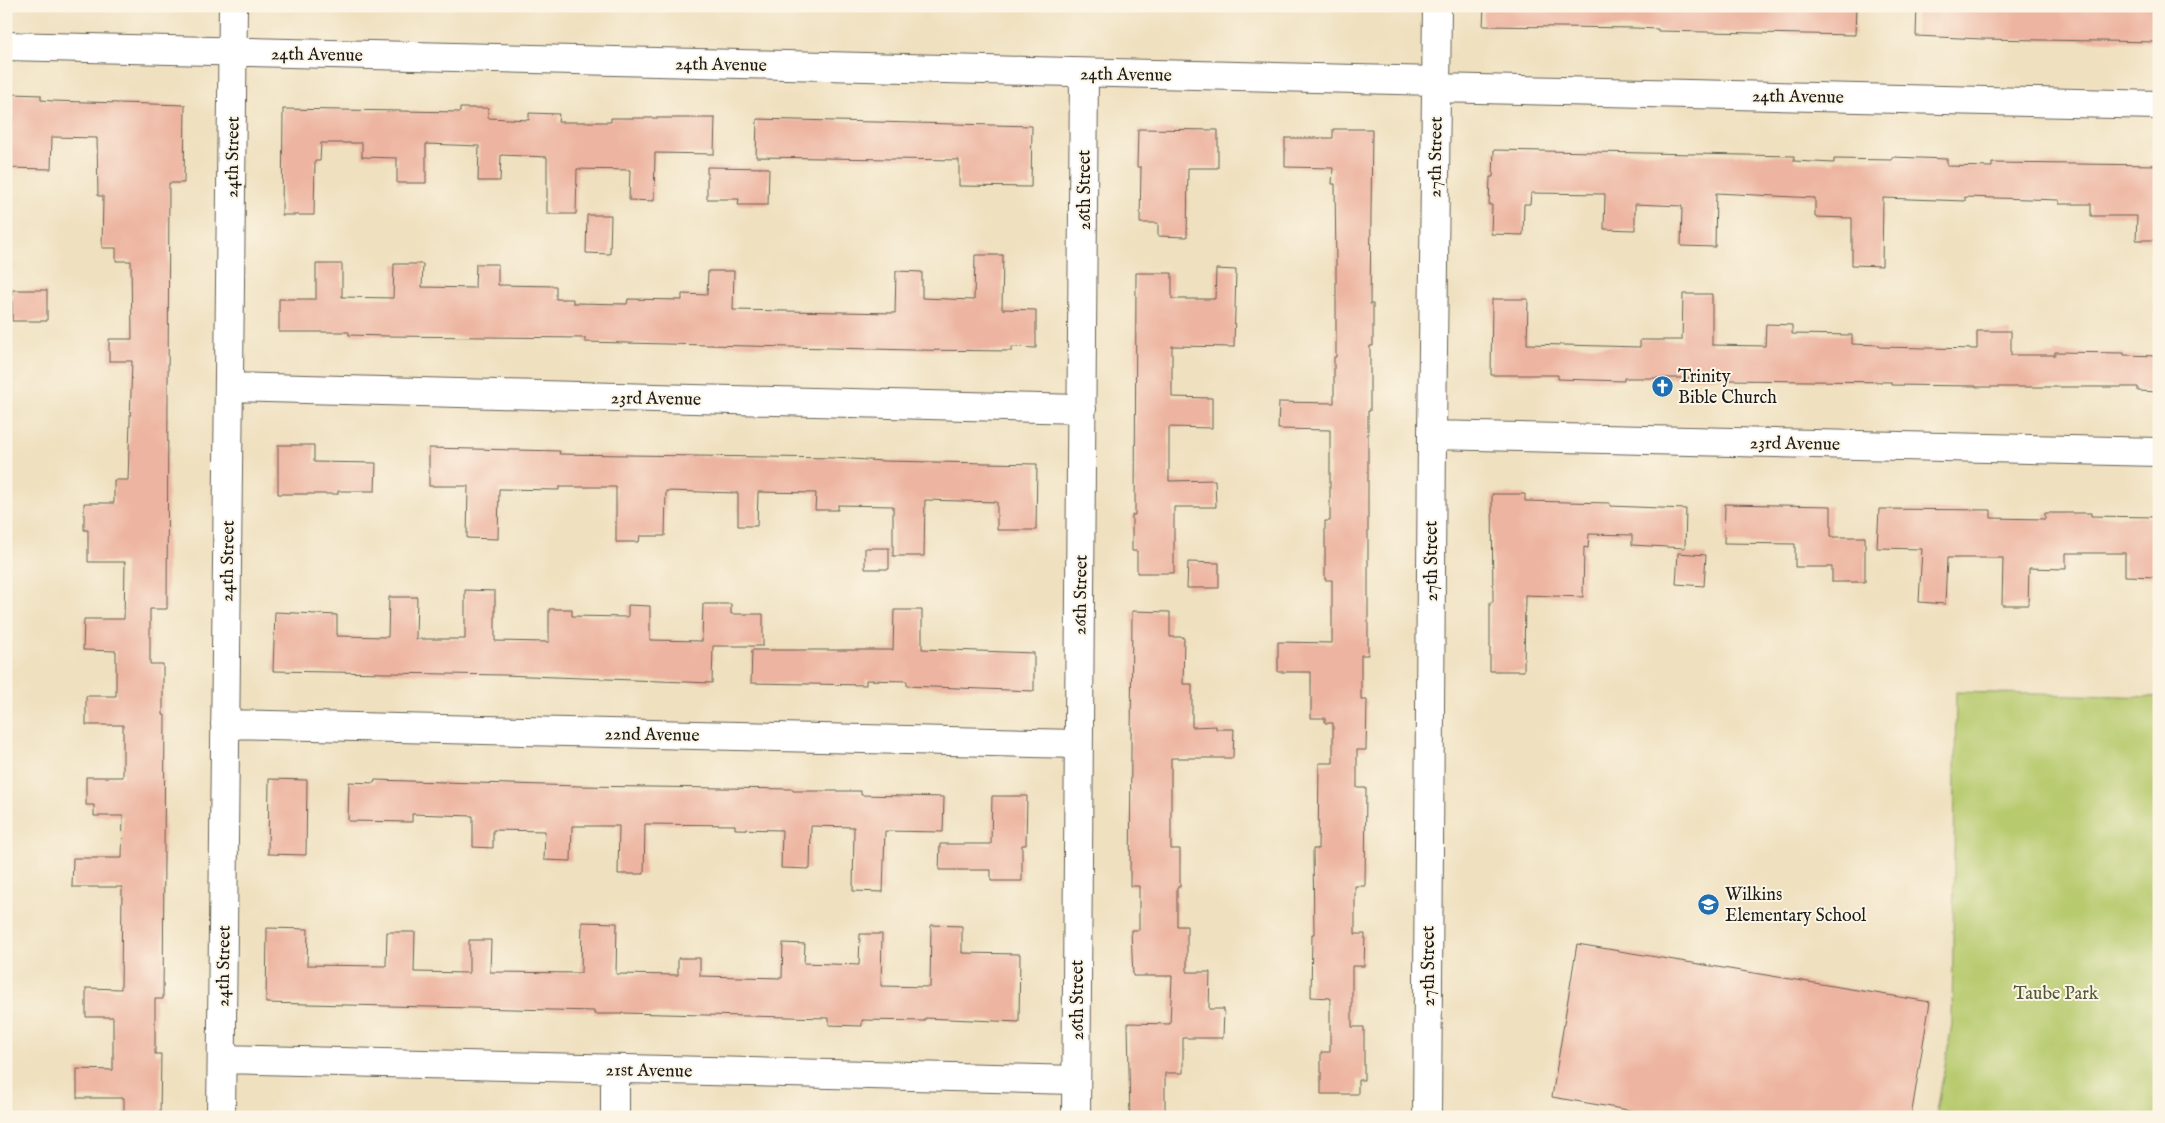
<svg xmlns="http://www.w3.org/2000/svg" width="2165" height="1123" viewBox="0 0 2165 1123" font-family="'IM FELL English',serif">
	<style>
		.green { fill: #b7ca6e; stroke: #6a7345 }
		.building { fill: #edb5a1 }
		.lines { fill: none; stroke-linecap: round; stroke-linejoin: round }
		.minor-casing { stroke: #666155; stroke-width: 30 }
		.minor { stroke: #fff; stroke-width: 28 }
		.labels { text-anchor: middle; stroke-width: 4; stroke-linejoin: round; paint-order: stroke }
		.street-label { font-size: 18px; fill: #1c1c1c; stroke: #fcf5e5 }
		.poi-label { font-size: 18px; fill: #1c1c1c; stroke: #fcf5e5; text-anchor: start }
		.park-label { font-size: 18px; fill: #525939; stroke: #fcf5e5 }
	</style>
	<rect width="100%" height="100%" fill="#fcf5e5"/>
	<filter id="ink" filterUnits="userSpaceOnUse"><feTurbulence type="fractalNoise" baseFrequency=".02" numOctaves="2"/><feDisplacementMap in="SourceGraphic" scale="10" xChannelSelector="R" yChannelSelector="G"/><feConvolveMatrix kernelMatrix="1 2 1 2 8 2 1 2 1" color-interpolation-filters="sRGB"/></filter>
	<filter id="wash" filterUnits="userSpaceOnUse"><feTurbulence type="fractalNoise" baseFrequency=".0096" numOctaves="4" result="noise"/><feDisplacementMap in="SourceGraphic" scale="20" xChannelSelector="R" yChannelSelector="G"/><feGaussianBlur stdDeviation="1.12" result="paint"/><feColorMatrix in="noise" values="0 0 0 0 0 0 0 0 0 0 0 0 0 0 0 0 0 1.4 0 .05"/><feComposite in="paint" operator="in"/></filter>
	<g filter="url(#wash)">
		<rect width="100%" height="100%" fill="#efe0bf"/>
		<path class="green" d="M 1956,692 L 2159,697 L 2159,1117 L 1936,1117 L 1952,1024 Z"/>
		<g id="blocks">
			<path class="building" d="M 1484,6 L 1856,6 L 1855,35 L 1658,31 L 1658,29 L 1636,28 L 1483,26 Z
				M 1917,6 L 2159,6 L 2159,42 L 1982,39 L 1916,36 Z
				M 13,94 L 41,95 L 41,100 L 53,101 L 185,105 L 184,183 L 169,183 L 167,609 L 150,609 L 150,664 L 163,664 L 163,715 L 165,715 L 163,999 L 155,999 L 155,1054 L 161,1054 L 160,1117 L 124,1117 L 124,1098 L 77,1098 L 77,1069 L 113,1070 L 113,1017 L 86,1017 L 86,988 L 121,989 L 122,887 L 72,887 L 73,858 L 122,858 L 123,816 L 94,816 L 94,805 L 86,805 L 86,777 L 123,777 L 123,725 L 86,725 L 86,696 L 116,696 L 116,651 L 83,650 L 84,619 L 124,619 L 125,562 L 88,562 L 88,530 L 84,530 L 84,503 L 114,503 L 114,480 L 128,480 L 132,361 L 109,361 L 109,339 L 132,339 L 131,261 L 116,261 L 116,248 L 102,248 L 103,196 L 98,196 L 97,138 L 52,137 L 51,169 L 6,168 L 6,121 L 12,121 Z
				M 460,108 L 488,108 L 488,118 L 529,120 L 529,113 L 559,114 L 558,122 L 611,122 L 611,118 L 715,118 L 714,154 L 655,153 L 654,201 L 629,200 L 630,170 L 577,169 L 576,214 L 547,214 L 547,157 L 501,155 L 500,181 L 478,181 L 479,146 L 426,144 L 426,183 L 397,183 L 397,158 L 362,157 L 362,143 L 321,143 L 320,161 L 315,161 L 314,215 L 282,215 L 283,109 L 460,112 Z
				M 757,119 L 1032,126 L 1031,187 L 959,186 L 959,160 L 756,157 Z
				M 1138,129 L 1218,130 L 1218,168 L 1188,168 L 1187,237 L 1158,236 L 1158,223 L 1140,223 L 1141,167 L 1137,167 Z
				M 1333,129 L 1372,129 L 1370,304 L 1373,304 L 1373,346 L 1370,346 L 1370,411 L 1368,411 L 1368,655 L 1361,655 L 1361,700 L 1367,700 L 1366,750 L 1357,750 L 1357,788 L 1366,788 L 1365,886 L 1355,886 L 1355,934 L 1365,934 L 1364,966 L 1352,966 L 1352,1027 L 1364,1027 L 1364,1080 L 1358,1080 L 1358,1094 L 1321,1094 L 1321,1052 L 1330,1052 L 1330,998 L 1311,997 L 1312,934 L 1314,934 L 1313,849 L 1318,849 L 1319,763 L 1333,763 L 1333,723 L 1325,723 L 1325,718 L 1311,718 L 1311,672 L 1278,672 L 1278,642 L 1332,643 L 1332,580 L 1325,580 L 1325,521 L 1330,521 L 1330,430 L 1278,429 L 1279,402 L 1334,403 L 1334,357 L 1336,357 L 1336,264 L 1335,184 L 1332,184 L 1333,168 L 1285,167 L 1285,138 L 1333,138 Z
				M 1494,150 L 1794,156 L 1794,161 L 1834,163 L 1834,159 L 1892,160 L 1892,157 L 1947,159 L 1947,166 L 1992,167 L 1992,163 L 2159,165 L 2159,240 L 2136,240 L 2137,216 L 2091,216 L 2091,204 L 2059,204 L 2059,200 L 1965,197 L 1965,201 L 1883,198 L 1882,266 L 1852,265 L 1852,218 L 1815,217 L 1815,198 L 1716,193 L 1715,247 L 1681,246 L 1682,206 L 1635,204 L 1635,230 L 1604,229 L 1605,194 L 1531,193 L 1530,204 L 1524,204 L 1523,235 L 1491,234 L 1492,205 L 1489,205 L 1490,177 L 1493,177 Z
				M 707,167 L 769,168 L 768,205 L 738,205 L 739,199 L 707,199 Z
				M 587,215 L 611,215 L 610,254 L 586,253 Z
				M 975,255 L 1003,255 L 1002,309 L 1036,310 L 1036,348 L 1012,347 L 1012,351 L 913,350 L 585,342 L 585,338 L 387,336 L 349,335 L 349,332 L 279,332 L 279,299 L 316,299 L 316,264 L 342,264 L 342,297 L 393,298 L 394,264 L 423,264 L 422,287 L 475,288 L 476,264 L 498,264 L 498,285 L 556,286 L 556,299 L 573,299 L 573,303 L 627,304 L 628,299 L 682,300 L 682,294 L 707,295 L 708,271 L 734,271 L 733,310 L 895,313 L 896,271 L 922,272 L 922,298 L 974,300 Z
				M 1216,269 L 1236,270 L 1234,347 L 1172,346 L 1172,397 L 1212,398 L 1212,428 L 1169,427 L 1169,481 L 1215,480 L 1216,507 L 1174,507 L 1174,573 L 1137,573 L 1137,551 L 1132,551 L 1132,515 L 1135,515 L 1136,273 L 1172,273 L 1172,299 L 1215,299 Z
				M 12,290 L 47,290 L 47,321 L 12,321 Z
				M 1683,294 L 1712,294 L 1712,345 L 1765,346 L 1766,324 L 1792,325 L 1792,334 L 1852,335 L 1852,344 L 1879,345 L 1879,347 L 1977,349 L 1977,331 L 2011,331 L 2011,355 L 2055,355 L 2055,352 L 2124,353 L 2124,355 L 2159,356 L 2159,392 L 2138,391 L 2138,387 L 1976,387 L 1976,386 L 1891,385 L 1891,382 L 1727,380 L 1724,378 L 1624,378 L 1624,381 L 1558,379 L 1558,375 L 1491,375 L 1492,299 L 1528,299 L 1527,344 L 1640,347 L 1640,340 L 1682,340 Z
				M 278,445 L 314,445 L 314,462 L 376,463 L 375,491 L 338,491 L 338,494 L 278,494 Z
				M 429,448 L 560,451 L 559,454 L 835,458 L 884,461 L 1037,464 L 1036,530 L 997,530 L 997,502 L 925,500 L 924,556 L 893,556 L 893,506 L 838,505 L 838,510 L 815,510 L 816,493 L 758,492 L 757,526 L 738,526 L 738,493 L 666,491 L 665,536 L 640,536 L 639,542 L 616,542 L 616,487 L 559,487 L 559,490 L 499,489 L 498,539 L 467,538 L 468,486 L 429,486 Z
				M 1492,494 L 1525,494 L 1525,501 L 1610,503 L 1610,506 L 1686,509 L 1685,548 L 1632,545 L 1632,535 L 1589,534 L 1588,548 L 1584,547 L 1583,597 L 1525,595 L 1524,671 L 1490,671 L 1490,602 L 1493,602 Z
				M 1725,504 L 1831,506 L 1831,537 L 1865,537 L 1865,582 L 1832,582 L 1832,567 L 1795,567 L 1795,544 L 1724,543 Z
				M 1879,509 L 1991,510 L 1991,518 L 2045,519 L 2045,513 L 2091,513 L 2091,516 L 2156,517 L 2155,541 L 2159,541 L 2159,577 L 2125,576 L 2125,553 L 2066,553 L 2066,569 L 2029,568 L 2028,605 L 2002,605 L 2003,558 L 1947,558 L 1945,604 L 1919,602 L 1922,549 L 1877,548 Z
				M 865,548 L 889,548 L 889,569 L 865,569 Z
				M 1678,553 L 1706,555 L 1704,586 L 1676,584 Z
				M 1188,562 L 1219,563 L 1219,588 L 1187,588 Z
				M 465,590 L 495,591 L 495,641 L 549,642 L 549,609 L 572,609 L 572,616 L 628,617 L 628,605 L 650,606 L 650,640 L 702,641 L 703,604 L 731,604 L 731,614 L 763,614 L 763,646 L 713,646 L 712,683 L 503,675 L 273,671 L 275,612 L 337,615 L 337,636 L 388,637 L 389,597 L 417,597 L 416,639 L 465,639 Z
				M 894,610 L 922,610 L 922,649 L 1034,653 L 1034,691 L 907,686 L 907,681 L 866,680 L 866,685 L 751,683 L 752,650 L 893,650 Z
				M 1132,611 L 1170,612 L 1170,637 L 1184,637 L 1183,684 L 1192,684 L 1192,727 L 1216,726 L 1216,729 L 1234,729 L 1233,758 L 1171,758 L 1171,849 L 1180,849 L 1180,887 L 1177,887 L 1177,926 L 1187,926 L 1187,972 L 1210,972 L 1209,1009 L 1224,1009 L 1223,1038 L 1183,1038 L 1183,1073 L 1165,1073 L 1165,1117 L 1130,1117 L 1128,1023 L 1170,1024 L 1172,976 L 1133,976 L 1131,930 L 1139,930 L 1139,886 L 1130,886 Z
				M 269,779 L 307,780 L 306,855 L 268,854 Z
				M 375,780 L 579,786 L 793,789 L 793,791 L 861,791 L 861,795 L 944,797 L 943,832 L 885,831 L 883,892 L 853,891 L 854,827 L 811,826 L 810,869 L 781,868 L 782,830 L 735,829 L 735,825 L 645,824 L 644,874 L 618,874 L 619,826 L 572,826 L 571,861 L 544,860 L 545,831 L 493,830 L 493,848 L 473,847 L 473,816 L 412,814 L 412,822 L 348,821 L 349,782 L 374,783 Z
				M 992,796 L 1027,796 L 1026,845 L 1022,845 L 1022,881 L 991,881 L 991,870 L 939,870 L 940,844 L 991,844 Z
				M 582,922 L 617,923 L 616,974 L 678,975 L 678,958 L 700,958 L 700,976 L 782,978 L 783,943 L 805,944 L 804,963 L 859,965 L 860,934 L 882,934 L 881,986 L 930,987 L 931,925 L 962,926 L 962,953 L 1020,954 L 1019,1022 L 925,1018 L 925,1021 L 862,1020 L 862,1026 L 829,1025 L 829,1018 L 622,1013 L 622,1014 L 594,1014 L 594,1011 L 266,1003 L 267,928 L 308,929 L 307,965 L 386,966 L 387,932 L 415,932 L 414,972 L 469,973 L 469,940 L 491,940 L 490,972 L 581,973 Z
				M 1577,944 L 1930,1002 L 1911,1117 L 1669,1117 L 1552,1097 Z"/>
		</g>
	</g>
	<g filter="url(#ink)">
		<use href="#blocks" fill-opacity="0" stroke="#666155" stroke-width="1"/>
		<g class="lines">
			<defs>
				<path id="minor" d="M 6,46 L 1437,81
					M 1436,88 L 2159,105
					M 229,387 L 1082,409
					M 1432,435 L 2159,452
					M 225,724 L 1078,744
					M 222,1059 L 1076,1080
					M 221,1117 L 233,6
					M 615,1117 L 615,1069
					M 1076,1117 L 1084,73
					M 1427,1117 L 1432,435 L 1437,6"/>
			</defs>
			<use href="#minor" class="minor-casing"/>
			<use href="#minor" class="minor"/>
		</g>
	</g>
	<defs>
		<symbol id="church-disc" viewBox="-11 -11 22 22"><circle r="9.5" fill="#1f6fb2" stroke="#fcf5e5"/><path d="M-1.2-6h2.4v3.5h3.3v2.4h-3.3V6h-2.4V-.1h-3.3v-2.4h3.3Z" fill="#fff"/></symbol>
		<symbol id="school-disc" viewBox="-11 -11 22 22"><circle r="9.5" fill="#1f6fb2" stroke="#fcf5e5"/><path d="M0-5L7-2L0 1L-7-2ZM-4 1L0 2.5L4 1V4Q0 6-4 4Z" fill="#fff"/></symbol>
	</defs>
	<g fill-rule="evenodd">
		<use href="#church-disc" x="1650" y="374" width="25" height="25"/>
		<use href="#school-disc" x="1696" y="892" width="25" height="25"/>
	</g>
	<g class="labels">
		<g class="street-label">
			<text transform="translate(317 54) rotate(1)" y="6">24th Avenue</text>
			<text transform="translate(721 64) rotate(1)" y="6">24th Avenue</text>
			<text transform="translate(1126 74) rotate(1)" y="6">24th Avenue</text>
			<text transform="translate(1798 96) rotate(1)" y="6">24th Avenue</text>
			<text transform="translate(232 157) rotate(-89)" y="6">24th Street</text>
			<text transform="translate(1435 157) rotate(-89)" y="6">27th Street</text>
			<text transform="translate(1084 190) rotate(-90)" y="6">26th Street</text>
			<text transform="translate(656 398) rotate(1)" y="6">23rd Avenue</text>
			<text transform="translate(1795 443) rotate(1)" y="6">23rd Avenue</text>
			<text transform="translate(227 561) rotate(-89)" y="6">24th Street</text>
			<text transform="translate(1431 561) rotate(-90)" y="6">27th Street</text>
			<text transform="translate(1080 595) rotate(-89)" y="6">26th Street</text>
			<text transform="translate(652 734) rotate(1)" y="6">22nd Avenue</text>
			<text transform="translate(223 966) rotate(-89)" y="6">24th Street</text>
			<text transform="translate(1428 966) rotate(-90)" y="6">27th Street</text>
			<text transform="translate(1077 1000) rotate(-90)" y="6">26th Street</text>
			<text transform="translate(649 1070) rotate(1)" y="6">21st Avenue</text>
		</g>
		<g class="poi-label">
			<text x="1678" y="382">Trinity<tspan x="1678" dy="21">Bible Church</tspan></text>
			<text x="1725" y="900">Wilkins<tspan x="1725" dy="21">Elementary School</tspan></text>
		</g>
		<g class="park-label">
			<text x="2056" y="999">Taube Park</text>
		</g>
	</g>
	<rect width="2165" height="1123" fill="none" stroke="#fcf5e5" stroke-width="25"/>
</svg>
